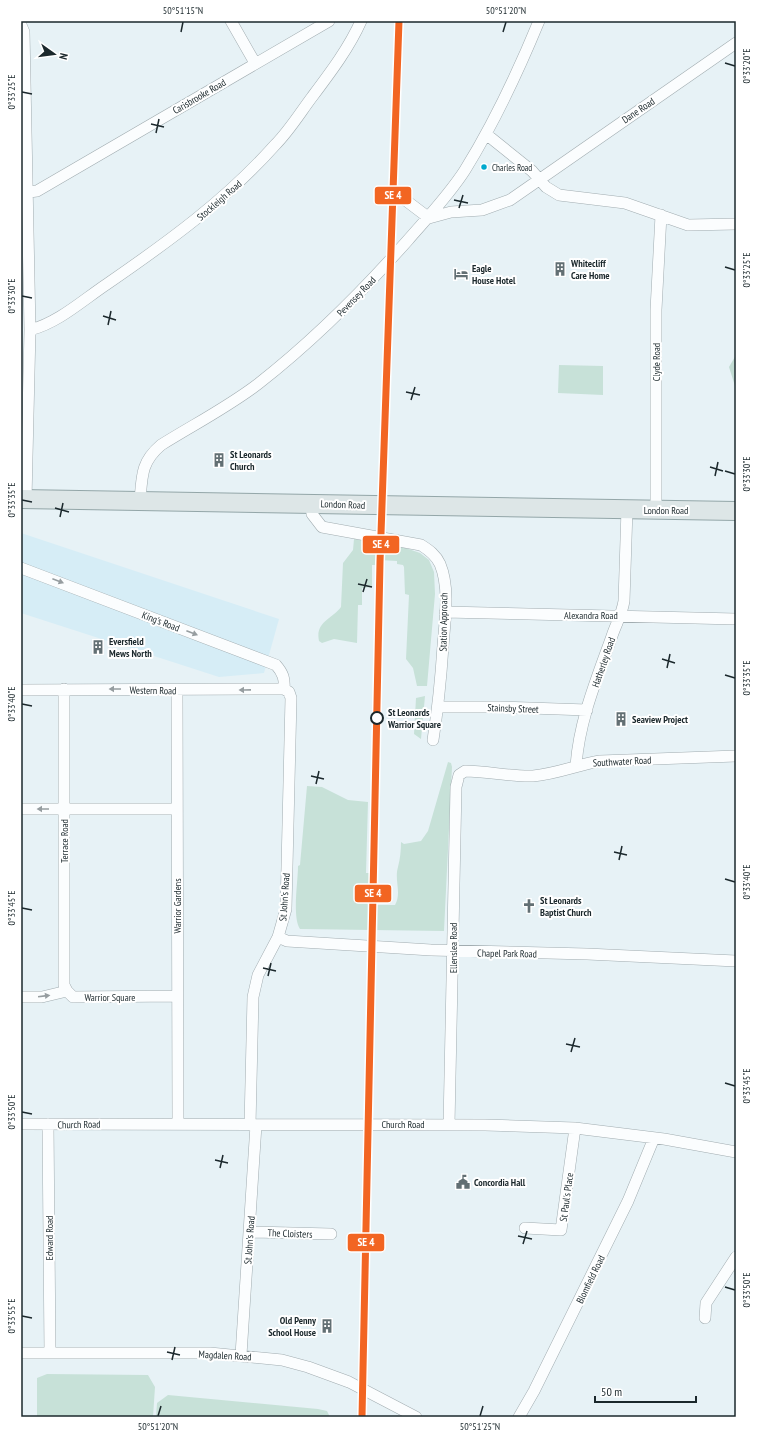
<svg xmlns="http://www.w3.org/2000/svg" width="757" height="1438" viewBox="0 0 757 1438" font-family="'PT Sans Narrow',sans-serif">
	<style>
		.built { fill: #d6edf6 }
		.green { fill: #c7e1d8 }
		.forest { fill: #c2dcd3 }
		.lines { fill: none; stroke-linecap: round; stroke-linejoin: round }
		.minor-casing { stroke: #a1acb0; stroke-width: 12 }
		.primary-casing { stroke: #93a6a8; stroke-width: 20 }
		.minor { stroke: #fbfdfe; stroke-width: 11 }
		.primary { stroke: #dde6e7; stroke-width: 18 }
		.rail-1-casing { stroke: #fff; stroke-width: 10 }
		.rail-1 { stroke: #f26522; stroke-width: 7 }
		.oneway { fill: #969da0 }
		.ticks { fill: none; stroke: #1b282c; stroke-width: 1.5 }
		.bus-dot { fill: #00a9ce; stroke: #fff; stroke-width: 1.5 }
		.stop-dot { fill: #fff; stroke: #1b282c; stroke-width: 2 }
		.labels { text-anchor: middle; stroke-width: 4; stroke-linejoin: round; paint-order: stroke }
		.bus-label { font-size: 9px; fill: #1b282c; stroke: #fff; text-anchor: start }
		.street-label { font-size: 10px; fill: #1b282c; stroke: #fff }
		.poi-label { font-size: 10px; font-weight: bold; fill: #1b282c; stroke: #fff; text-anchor: start }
		.stop-label { font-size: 10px; font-weight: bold; fill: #1b282c; stroke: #fff; text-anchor: start }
		.line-badge { stroke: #fff; stroke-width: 1.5 }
		.badge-label { font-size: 11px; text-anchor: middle; font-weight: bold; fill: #fff }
		.neatline { fill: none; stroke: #1b282c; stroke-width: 1.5 }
		.ticks-label { font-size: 10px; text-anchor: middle; fill: #1b282c }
	</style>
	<rect width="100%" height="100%" fill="#e7f2f6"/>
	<path class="built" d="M 21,533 L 279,619 L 264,673 L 219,677 L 21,613 Z"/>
	<path class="green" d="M 559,365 L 603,366 L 603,395 L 558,393 Z
		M 354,539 L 394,544 L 420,553 L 429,560 L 434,572 L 435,594 L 427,686 L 417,686 L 413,668 L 406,659 L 409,595 L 405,594 L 404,567 L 403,565 L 397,564 L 397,561 L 379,560 L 379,565 L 372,565 L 372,587 L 362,588 L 362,605 L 358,605 L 357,643 L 334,639 L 322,643 L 319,641 C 315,622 332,619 341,607 L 343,563 L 353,550 Z
		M 425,696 L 421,739 L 414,734 L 416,698 Z
		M 448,762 L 451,763 L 452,767 L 444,931 L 300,929 C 292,917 298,882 298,866 L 300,865 L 307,786 L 322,787 L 348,800 L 368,802 L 366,873 L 372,873 L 366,898 L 368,905 L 395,905 C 402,893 394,880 398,867 C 400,859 401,851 401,842 L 404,844 L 421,841 L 428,831 Z
		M 47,1374 L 148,1375 L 155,1387 L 153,1417 L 37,1417 L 37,1378 Z
		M 168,1395 L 318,1409 L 327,1411 L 330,1417 L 156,1417 L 157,1403 Z"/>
	<path class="forest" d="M 736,355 L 736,389 L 729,367 Z"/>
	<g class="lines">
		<defs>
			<path id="minor" d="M 231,21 L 255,63
				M 21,25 L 24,32 L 30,330 L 26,499
				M 486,134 L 532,171 L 546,187 L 559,195 L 625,203 L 688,225 L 736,224
				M 21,193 L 37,191 L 329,21
				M 400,196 L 429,218 L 451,212 L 482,210 L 510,200 L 736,43
				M 30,330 C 58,323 83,300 107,284 C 168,242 226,200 275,145 C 289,131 300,113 312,97 C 330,73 349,48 361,21
				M 140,501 C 142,476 141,462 161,445 C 193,425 228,407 258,384 C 313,341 362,292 408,240 C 428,217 449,195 465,170 C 494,123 518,72 539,21
				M 311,503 L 312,514 L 322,527 L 421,545 C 429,550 436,555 440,564 C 450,588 445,620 443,646 C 441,677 438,708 433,740
				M 656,510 L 656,310 L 661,215
				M 21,568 L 276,665 C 283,673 285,679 284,689
				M 445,612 L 736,619
				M 64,689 L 64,985 L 67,991 L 73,997 L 177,996
				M 21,690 L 284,689
				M 177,690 L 178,1123
				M 439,707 L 500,707 L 587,710
				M 576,766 C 579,721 597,678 612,636 C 616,624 622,614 624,601 L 627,509
				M 21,809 L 177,809
				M 278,937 L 287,941 L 431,950 L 587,954 L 736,961
				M 21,997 L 42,997 L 67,991
				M 21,1124 L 485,1125 L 575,1128 L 664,1139 L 736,1152
				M 48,1124 L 50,1353
				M 250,1125 L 253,997 L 258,975 L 278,937 L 286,909 L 291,698 L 289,692 L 284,689
				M 449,1125 L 456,787 L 459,775 L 465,771 C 488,771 511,777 533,776 C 556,774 577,765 600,761 L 736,756
				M 525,1228 L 561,1230 L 575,1128
				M 250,1232 L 331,1234
				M 705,1318 L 706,1303 L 736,1257
				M 21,1353 L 210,1353 L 282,1360 L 308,1367 L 349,1382 L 416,1417
				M 241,1355 L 256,1125
				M 519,1417 L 534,1391 L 628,1201 L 654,1138"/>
			<path id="primary" d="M 21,499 L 736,511"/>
		</defs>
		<use href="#minor" class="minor-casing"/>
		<use href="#primary" class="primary-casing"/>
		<use href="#minor" class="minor"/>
		<use href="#primary" class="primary"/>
		<defs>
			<path id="rail-1" d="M 362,1417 L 380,562 L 399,21"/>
		</defs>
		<use href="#rail-1" class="rail-1-casing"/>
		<use href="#rail-1" class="rail-1"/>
	</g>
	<defs><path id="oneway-solid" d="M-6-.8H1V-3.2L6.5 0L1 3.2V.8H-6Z"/></defs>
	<g class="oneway">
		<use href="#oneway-solid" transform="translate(58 581) rotate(21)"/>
		<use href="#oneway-solid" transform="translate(192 633) rotate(21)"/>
		<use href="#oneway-solid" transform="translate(115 689) rotate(-180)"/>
		<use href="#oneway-solid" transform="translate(245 690) rotate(179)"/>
		<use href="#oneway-solid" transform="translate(43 809) rotate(-180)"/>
		<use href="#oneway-solid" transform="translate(44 996) rotate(-7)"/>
	</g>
	<path class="ticks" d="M 181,32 L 183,22M 503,32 L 506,22M 725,63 L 735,66M 22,92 L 32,94M 151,124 L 164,127M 156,133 L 159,119M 454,200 L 468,203M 459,208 L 463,195M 725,267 L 735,270M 22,296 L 32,298M 103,316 L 116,320M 108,325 L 111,311M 406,392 L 420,395M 411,400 L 415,387M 710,467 L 723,471M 725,471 L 735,474M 715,476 L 718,462M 22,500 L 32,502M 55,508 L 69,512M 60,517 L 63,503M 358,584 L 372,587M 363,592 L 367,579M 662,659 L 675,663M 667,668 L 670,654M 725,675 L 735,678M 22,704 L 32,706M 311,776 L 324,779M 316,784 L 319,771M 614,852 L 627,855M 619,860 L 622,846M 725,879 L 735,882M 22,908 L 32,910M 263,968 L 276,971M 268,976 L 271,963M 566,1044 L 580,1047M 571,1052 L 575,1038M 725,1083 L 735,1086M 22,1112 L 32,1114M 215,1160 L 228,1163M 220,1168 L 223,1155M 518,1236 L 532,1239M 523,1244 L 527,1231M 725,1287 L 735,1290M 22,1316 L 32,1318M 167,1352 L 180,1355M 172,1360 L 175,1347M 158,1416 L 161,1406M 480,1416 L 483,1406"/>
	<defs>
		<symbol id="building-bare" viewBox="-9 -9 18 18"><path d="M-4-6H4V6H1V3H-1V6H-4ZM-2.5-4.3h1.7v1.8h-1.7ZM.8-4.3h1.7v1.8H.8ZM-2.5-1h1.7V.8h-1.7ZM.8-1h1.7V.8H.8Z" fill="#626f73" stroke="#fff" stroke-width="2.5" paint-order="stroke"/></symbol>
		<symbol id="hotel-bare" viewBox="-9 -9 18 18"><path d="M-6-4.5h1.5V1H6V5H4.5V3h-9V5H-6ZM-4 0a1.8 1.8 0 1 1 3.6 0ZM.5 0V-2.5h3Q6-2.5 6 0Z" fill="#626f73" stroke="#fff" stroke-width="2.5" paint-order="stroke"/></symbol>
		<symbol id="church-bare" viewBox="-9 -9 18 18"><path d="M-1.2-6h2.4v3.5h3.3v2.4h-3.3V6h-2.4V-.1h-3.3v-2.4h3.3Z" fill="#626f73" stroke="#fff" stroke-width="2.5" paint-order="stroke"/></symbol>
		<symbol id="civic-bare" viewBox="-9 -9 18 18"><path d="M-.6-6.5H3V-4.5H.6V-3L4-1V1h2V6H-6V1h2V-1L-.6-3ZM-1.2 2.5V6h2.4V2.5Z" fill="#626f73" stroke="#fff" stroke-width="2.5" paint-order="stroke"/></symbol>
	</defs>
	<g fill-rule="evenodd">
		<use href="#building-bare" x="550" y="259" width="20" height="20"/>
		<use href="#hotel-bare" x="451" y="264" width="20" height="20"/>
		<use href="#building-bare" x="209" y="450" width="20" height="20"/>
		<use href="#building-bare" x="88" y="637" width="20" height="20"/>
		<use href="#building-bare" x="611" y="709" width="20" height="20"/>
		<use href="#church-bare" x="519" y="896" width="20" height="20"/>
		<use href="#civic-bare" x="453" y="1172" width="20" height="20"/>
		<use href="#building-bare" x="317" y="1316" width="20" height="20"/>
	</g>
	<circle class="bus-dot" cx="484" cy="167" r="3.5"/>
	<circle class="stop-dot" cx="377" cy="718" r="6"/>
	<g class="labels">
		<g class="bus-label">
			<text x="492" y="171">Charles Road</text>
		</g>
		<g class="street-label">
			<text transform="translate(199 96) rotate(-30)" y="4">Carisbrooke Road</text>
			<text transform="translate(638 110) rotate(-34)" y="4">Dane Road</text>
			<text transform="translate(219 200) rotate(-41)" y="4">Stockleigh Road</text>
			<text transform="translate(356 296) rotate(-46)" y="4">Pevensey Road</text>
			<text transform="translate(656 362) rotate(-90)" y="4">Clyde Road</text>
			<text transform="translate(343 504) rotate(2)" y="4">London Road</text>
			<text x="666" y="514">London Road</text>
			<text x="591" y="619">Alexandra Road</text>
			<text transform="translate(161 621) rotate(21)" y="4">King's Road</text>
			<text transform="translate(443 622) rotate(-89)" y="4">Station Approach</text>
			<text transform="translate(603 662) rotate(-71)" y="4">Hatherley Road</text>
			<text transform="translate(153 690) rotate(1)" y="4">Western Road</text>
			<text transform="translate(513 708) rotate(2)" y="4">Stainsby Street</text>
			<text transform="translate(622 761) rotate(-3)" y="4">Southwater Road</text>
			<text transform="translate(64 841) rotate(-90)" y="4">Terrace Road</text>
			<text transform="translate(284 897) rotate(-86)" y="4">St John's Road</text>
			<text transform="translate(177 906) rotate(-90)" y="4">Warrior Gardens</text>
			<text transform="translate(453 948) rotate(-90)" y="4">Ellenslea Road</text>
			<text transform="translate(507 953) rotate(1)" y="4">Chapel Park Road</text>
			<text x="110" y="1001">Warrior Square</text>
			<text transform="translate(79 1124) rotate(-1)" y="4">Church Road</text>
			<text x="403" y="1128">Church Road</text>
			<text transform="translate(566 1197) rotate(-82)" y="4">St Paul's Place</text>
			<text transform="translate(290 1233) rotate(2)" y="4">The Cloisters</text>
			<text transform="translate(49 1238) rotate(-90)" y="4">Edward Road</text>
			<text transform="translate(249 1240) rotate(-86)" y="4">St John's Road</text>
			<text transform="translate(590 1279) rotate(-64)" y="4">Blomfield Road</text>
			<text transform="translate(225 1355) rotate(3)" y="4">Magdalen Road</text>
		</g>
		<g class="poi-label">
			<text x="571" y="267">Whitecliff<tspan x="571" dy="12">Care Home</tspan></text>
			<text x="472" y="272">Eagle<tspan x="472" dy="12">House Hotel</tspan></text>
			<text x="230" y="458">St Leonards<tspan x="230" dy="12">Church</tspan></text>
			<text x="109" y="645">Eversfield<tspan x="109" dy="12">Mews North</tspan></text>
			<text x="632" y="723">Seaview Project</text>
			<text x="540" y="904">St Leonards<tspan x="540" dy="12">Baptist Church</tspan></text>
			<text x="474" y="1186">Concordia Hall</text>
			<text x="316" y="1324" text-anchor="end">Old Penny<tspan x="316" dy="12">School House</tspan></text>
		</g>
		<g class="stop-label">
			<text x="388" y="716">St Leonards<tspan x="388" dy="12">Warrior Square</tspan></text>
		</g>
	</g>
	<g class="line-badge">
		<rect x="374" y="186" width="38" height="19" rx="4" fill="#f26522"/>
		<rect x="362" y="535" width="38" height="19" rx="4" fill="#f26522"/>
		<rect x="354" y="884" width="38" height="19" rx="4" fill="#f26522"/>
		<rect x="347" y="1233" width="38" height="19" rx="4" fill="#f26522"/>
	</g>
	<g class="badge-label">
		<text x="393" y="199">SE 4</text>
		<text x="381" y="548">SE 4</text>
		<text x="373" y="897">SE 4</text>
		<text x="366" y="1246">SE 4</text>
	</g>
	<rect width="757" height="1438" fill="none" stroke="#ffffff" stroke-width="44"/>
	<g transform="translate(54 54) rotate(104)" stroke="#ffffff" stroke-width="3" paint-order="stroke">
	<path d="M0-3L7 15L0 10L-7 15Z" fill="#1b282c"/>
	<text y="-6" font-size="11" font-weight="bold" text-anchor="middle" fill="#1b282c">N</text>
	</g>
	<path d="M595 1396v6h101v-6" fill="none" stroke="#1b282c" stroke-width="2"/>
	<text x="601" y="1396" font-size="12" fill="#1b282c" stroke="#ffffff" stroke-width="3" paint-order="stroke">50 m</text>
	<rect x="22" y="22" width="713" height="1394" class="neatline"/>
	<g class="ticks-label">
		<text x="183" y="14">50°51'15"N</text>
		<text x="506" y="14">50°51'20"N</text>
		<text transform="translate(746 66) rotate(-90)" y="4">0°33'20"E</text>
		<text transform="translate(11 92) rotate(-90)" y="4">0°33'25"E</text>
		<text transform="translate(746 270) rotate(-90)" y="4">0°33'25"E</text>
		<text transform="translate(11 296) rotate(-90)" y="4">0°33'30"E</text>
		<text transform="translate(746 474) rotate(-90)" y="4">0°33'30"E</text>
		<text transform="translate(11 500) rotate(-90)" y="4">0°33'35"E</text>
		<text transform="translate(746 678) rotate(-90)" y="4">0°33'35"E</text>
		<text transform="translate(11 704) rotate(-90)" y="4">0°33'40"E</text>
		<text transform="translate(746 882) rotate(-90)" y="4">0°33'40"E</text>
		<text transform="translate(11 908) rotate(-90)" y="4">0°33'45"E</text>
		<text transform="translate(746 1086) rotate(-90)" y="4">0°33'45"E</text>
		<text transform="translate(11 1112) rotate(-90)" y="4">0°33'50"E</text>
		<text transform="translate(746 1290) rotate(-90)" y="4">0°33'50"E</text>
		<text transform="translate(11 1316) rotate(-90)" y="4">0°33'55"E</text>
		<text x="158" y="1430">50°51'20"N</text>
		<text x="480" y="1430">50°51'25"N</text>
	</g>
</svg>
